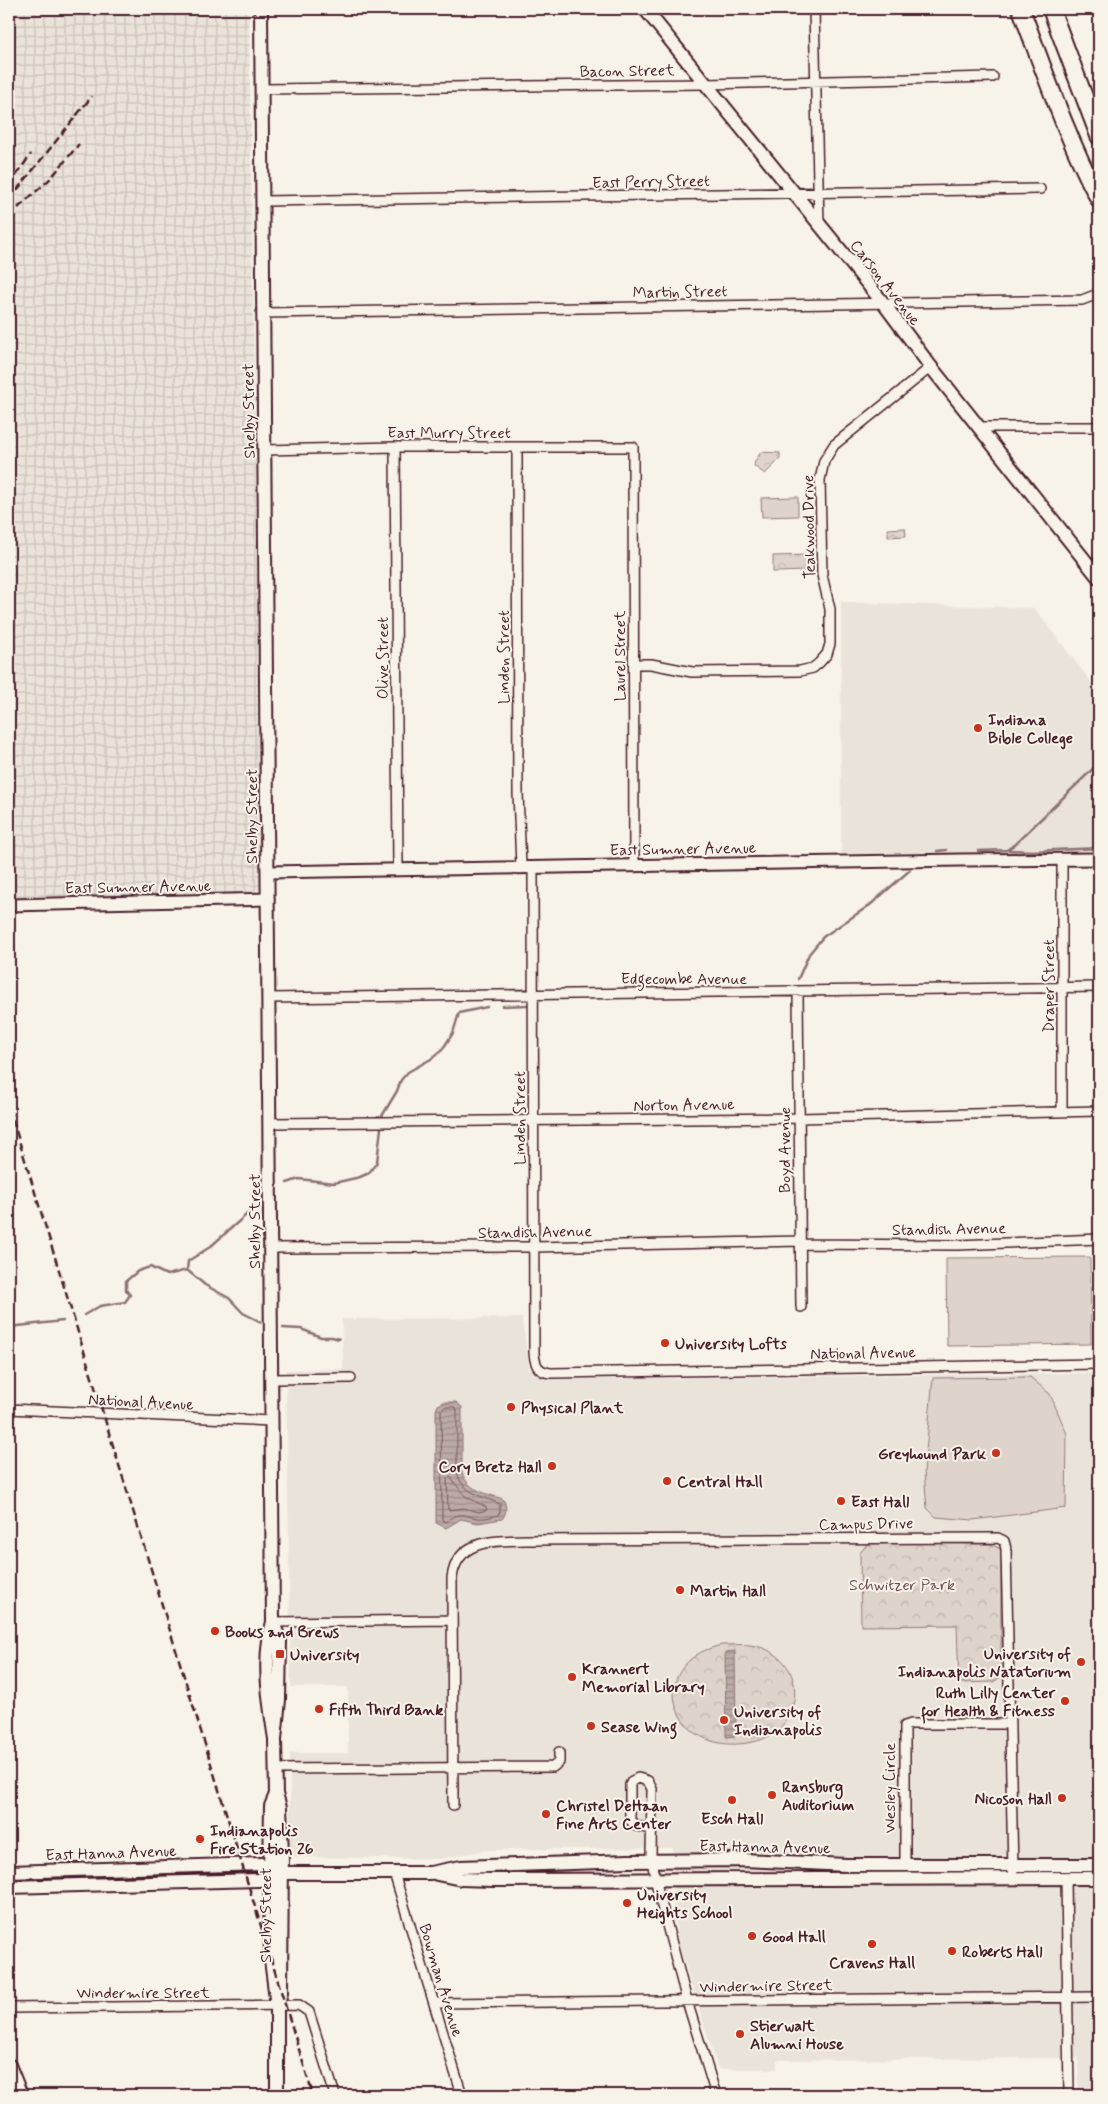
<svg xmlns="http://www.w3.org/2000/svg" width="1108" height="2104" viewBox="0 0 1108 2104" font-family="Mynerve,sans-serif">
	<style>
		.built { fill: #eae3da }
		.industrial { fill: url(#industrial-grid) }
		.grass { fill: #ded4cc; stroke: #947a7c }
		.forest { fill: url(#forest-crowns); stroke: #947a7c }
		.water { fill: url(#water-rules); stroke: #8e7275 }
		.lines { fill: none; stroke-linecap: round; stroke-linejoin: round }
		.shore { stroke: #78575d; stroke-width: 1 }
		.stream { stroke: #8e7275; stroke-width: 2.5 }
		.minor-casing { stroke: #4a1f2b; stroke-width: 12 }
		.tertiary-casing { stroke: #4a1f2b; stroke-width: 15 }
		.secondary-casing { stroke: #4a1f2b; stroke-width: 16 }
		.motorway-casing { stroke: #4a1f2b; stroke-width: 20 }
		.minor { stroke: #f7f3e8; stroke-width: 9 }
		.tertiary { stroke: #f7f3e8; stroke-width: 11 }
		.secondary { stroke: #f7f3e8; stroke-width: 12 }
		.motorway { stroke: #f7f3e8; stroke-width: 16 }
		.rail { stroke: #4a1f2b; stroke-width: 2.5; stroke-dasharray: 8 4; stroke-linecap: butt }
		.poi-dot { fill: #c8321e; stroke: #f7f3e8; stroke-width: 2 }
		.labels { text-anchor: middle; stroke-width: 4; stroke-linejoin: round; paint-order: stroke }
		.street-label { font-size: 16px; fill: #4a1f2b; stroke: #f7f3e8 }
		.poi-label { font-size: 16px; font-weight: bold; fill: #4a1f2b; stroke: #f7f3e8; text-anchor: start }
		.park-label { font-size: 16px; fill: #6f4c53; stroke: #f7f3e8 }
	</style>
	<defs>
		<pattern id="industrial-grid" width="8" height="8" patternUnits="userSpaceOnUse" patternTransform="scale(1.25)"><rect width="8" height="8" fill="#eae3da"/><path d="M0 4h8M4 0v8" fill="none" stroke="#cac2bb"/></pattern>
		<pattern id="forest-crowns" width="20" height="18" patternUnits="userSpaceOnUse" patternTransform="scale(1.25)"><rect width="20" height="18" fill="#ded4cc"/><path d="M2 6a3 3 0 1 1 6 0M12 15a3 3 0 1 1 6 0" fill="none" stroke="#c0b6af"/></pattern>
		<pattern id="water-rules" width="6" height="5" patternUnits="userSpaceOnUse" patternTransform="scale(1.25)"><rect width="6" height="5" fill="#bcaaa7"/><path d="M0 2.5h6" fill="none" stroke="#9b8a88"/></pattern>
	</defs>
	<rect width="100%" height="100%" fill="#f7f3e8"/>
	<filter id="ink" filterUnits="userSpaceOnUse"><feTurbulence type="fractalNoise" baseFrequency=".02" numOctaves="2"/><feDisplacementMap in="SourceGraphic" scale="10" xChannelSelector="R" yChannelSelector="G"/><feConvolveMatrix kernelMatrix="1 2 1 2 8 2 1 2 1" color-interpolation-filters="sRGB"/></filter>
	<g filter="url(#ink)">
		<path class="built" d="M 841,602 L 1034,608 L 1099,692 L 1099,852 L 841,854 Z
			M 522,1318 L 529,1367 L 544,1379 L 1099,1373 L 1099,2095 L 1079,2095 L 1078,2058 L 777,2060 L 777,2069 L 718,2069 L 678,1942 L 674,1913 L 673,1848 L 487,1850 L 438,1859 L 296,1857 L 290,1850 L 290,1753 L 348,1753 L 348,1687 L 291,1687 L 286,1370 L 343,1369 L 342,1319 Z"/>
		<path class="industrial" d="M 9,9 L 249,9 L 261,886 L 256,894 L 9,897 Z"/>
		<path class="grass" d="M 798,497 L 798,516 L 762,517 L 761,498 Z
			M 1090,1257 L 1091,1344 L 947,1346 L 946,1258 Z
			M 1030,1377 L 1050,1394 L 1067,1434 L 1066,1508 L 973,1520 L 936,1517 L 927,1508 L 924,1472 L 933,1378 Z"/>
		<path class="forest" d="M 761,452 L 780,453 L 780,459 L 765,474 L 754,466 L 755,461 Z
			M 905,528 L 906,536 L 888,537 L 888,529 Z
			M 808,555 L 809,571 L 773,572 L 773,556 Z
			M 868,1543 L 990,1544 L 1001,1549 L 1001,1677 L 993,1682 L 959,1683 L 957,1625 L 861,1626 L 860,1553 Z
			M 722,1645 C 735,1645 750,1643 763,1648 C 811,1666 802,1732 753,1742 C 670,1760 641,1662 722,1645 Z"/>
		<path class="water" d="M 444,1402 L 456,1402 L 462,1407 L 462,1472 C 467,1491 487,1493 503,1499 C 507,1506 507,1513 502,1519 L 478,1523 L 461,1519 L 446,1528 L 436,1523 L 436,1410 L 438,1405 Z
			M 735,1651 L 736,1736 L 726,1737 L 725,1652 Z"/>
		<g class="lines">
			<path class="shore" d="M 445,1407 L 454,1407 L 457,1409 L 457,1472 C 462,1494 483,1496 500,1504 L 500,1512 L 498,1515 C 492,1517 484,1519 477,1518 C 461,1515 461,1511 446,1522 L 442,1520 L 441,1411 Z
				M 450,1477 L 465,1496 L 486,1507 L 487,1510 L 479,1512 L 464,1508 L 448,1510 L 447,1479 Z"/>
			<path class="stream" d="M 1008,850 L 1032,851 L 1099,848
				M 937,851 L 946,850
				M 978,851 L 1007,850 L 1015,844 L 1099,763
				M 798,979 L 809,954 L 823,937 L 870,905 L 910,870
				M 503,1006 L 527,1005
				M 382,1116 L 397,1091 L 401,1080 L 408,1072 L 431,1059 L 442,1050 L 453,1033 L 459,1013 L 487,1007
				M 287,1183 L 299,1179 L 334,1183 L 360,1177 L 369,1173 L 377,1162 L 381,1128
				M 187,1270 L 188,1261 L 210,1247 L 255,1207
				M 187,1270 L 205,1285 L 229,1298 L 243,1313 L 261,1322
				M 84,1315 L 100,1306 L 125,1302 L 130,1295 L 126,1290 L 126,1281 L 138,1271 L 150,1267 L 167,1275 L 187,1270
				M 9,1327 L 63,1321
				M 283,1328 L 301,1329 L 321,1337 L 332,1337 L 339,1339"/>
			<defs>
				<path id="minor" d="M 814,9 L 819,224
					M 262,89 L 706,84 L 993,77
					M 263,201 L 1040,189
					M 264,313 L 1082,300 L 1095,295
					M 979,427 L 1095,427
					M 395,447 L 398,869
					M 517,447 L 518,793 L 521,866
					M 265,450 L 395,447 L 633,447 L 634,865
					M 634,664 L 651,664 L 692,672 L 800,671 L 813,668 L 819,663 L 827,654 L 830,644 L 830,609 L 822,575 L 820,480 L 824,461 L 834,445 L 931,367
					M 1062,860 L 1062,1112
					M 533,867 L 534,1353 C 535,1365 538,1372 551,1373 L 1099,1364
					M 798,992 L 801,1307
					M 269,998 L 1099,987
					M 270,1123 L 799,1118 L 1099,1111
					M 800,1244 L 958,1245 L 1099,1239
					M 271,1248 L 534,1247 L 800,1241
					M 272,1379 L 351,1378
					M 9,1409 L 272,1421
					M 273,1622 L 451,1620
					M 275,1769 L 553,1767 L 559,1762 L 559,1752
					M 453,1805 L 452,1578 C 457,1538 496,1541 526,1540 L 998,1538 L 1004,1541 L 1006,1549 L 1013,1870
					M 650,1829 L 636,1826 L 630,1820 L 630,1785 L 632,1781 L 638,1778 L 648,1781 L 652,1789 L 651,1856 L 658,1891 L 687,2001 L 716,2095
					M 905,1865 L 905,1726 L 911,1724 L 1009,1724
					M 394,1873 L 462,2095
					M 1066,1878 L 1069,2095
					M 434,2003 L 1099,1997
					M 9,2008 L 299,2005 L 309,2012 L 335,2095"/>
				<path id="tertiary" d="M 268,872 L 960,860 L 1099,859
					M 9,905 L 268,899"/>
				<path id="secondary" d="M 261,9 L 273,1622 C 262,1659 269,1701 275,1739
					M 645,9 L 884,304 L 931,367 L 1099,578
					M 273,1622 L 280,1641 L 279,1700 L 275,1739 L 276,1794 L 280,1807 L 282,1853 L 281,1993 L 277,2006
					M 276,1794 L 271,1806 L 270,1873 L 271,1960 L 277,2006 L 277,2095
					M 9,1872 L 261,1864 L 270,1873
					M 437,1874 L 461,1879 L 492,1880 L 1099,1878
					M 9,1887 L 258,1880 L 261,1880 L 270,1873 L 430,1873 L 461,1867 L 628,1861 L 744,1860 L 846,1865 L 1099,1865
					M 9,2065 L 21,2095"/>
				<path id="motorway" d="M 1021,9 C 1045,73 1067,138 1099,199
					M 1051,9 L 1099,136"/>
			</defs>
			<use href="#minor" class="minor-casing"/>
			<use href="#tertiary" class="tertiary-casing"/>
			<use href="#secondary" class="secondary-casing"/>
			<use href="#motorway" class="motorway-casing"/>
			<use href="#minor" class="minor"/>
			<use href="#tertiary" class="tertiary"/>
			<use href="#secondary" class="secondary"/>
			<use href="#motorway" class="motorway"/>
			<path class="rail" d="M 9,185 L 31,154
				M 9,200 L 92,96
				M 9,216 L 51,178 L 79,144
				M 9,1108 L 313,2095"/>
		</g>
	</g>
	<g class="poi-dot">
		<circle cx="978" cy="728" r="5"/>
		<circle cx="665" cy="1343" r="5"/>
		<circle cx="511" cy="1407" r="5"/>
		<circle cx="996" cy="1453" r="5"/>
		<circle cx="552" cy="1466" r="5"/>
		<circle cx="667" cy="1481" r="5"/>
		<circle cx="841" cy="1501" r="5"/>
		<circle cx="680" cy="1590" r="5"/>
		<circle cx="215" cy="1631" r="5"/>
		<rect x="275" y="1649" width="10" height="10" rx="2.5"/>
		<circle cx="1081" cy="1662" r="5"/>
		<circle cx="572" cy="1677" r="5"/>
		<circle cx="1065" cy="1701" r="5"/>
		<circle cx="319" cy="1709" r="5"/>
		<circle cx="724" cy="1720" r="5"/>
		<circle cx="591" cy="1726" r="5"/>
		<circle cx="772" cy="1795" r="5"/>
		<circle cx="1062" cy="1798" r="5"/>
		<circle cx="732" cy="1800" r="5"/>
		<circle cx="546" cy="1814" r="5"/>
		<circle cx="200" cy="1839" r="5"/>
		<circle cx="627" cy="1903" r="5"/>
		<circle cx="752" cy="1936" r="5"/>
		<circle cx="872" cy="1944" r="5"/>
		<circle cx="952" cy="1951" r="5"/>
		<circle cx="740" cy="2034" r="5"/>
	</g>
	<g class="labels">
		<g class="street-label">
			<text transform="translate(627 70) rotate(-1)" y="6">Bacon Street</text>
			<text transform="translate(651 181) rotate(-1)" y="6">East Perry Street</text>
			<text transform="translate(886 282) rotate(52)" y="6">Carson Avenue</text>
			<text transform="translate(680 291) rotate(-1)" y="6">Martin Street</text>
			<text transform="translate(248 411) rotate(-91)" y="6">Shelby Street</text>
			<text x="449" y="438">East Murry Street</text>
			<text transform="translate(808 527) rotate(-91)" y="6">Teakwood Drive</text>
			<text transform="translate(619 656) rotate(-90)" y="6">Laurel Street</text>
			<text transform="translate(503 657) rotate(-90)" y="6">Linden Street</text>
			<text transform="translate(382 658) rotate(-90)" y="6">Olive Street</text>
			<text transform="translate(251 816) rotate(-90)" y="6">Shelby Street</text>
			<text transform="translate(683 848) rotate(-1)" y="6">East Sumner Avenue</text>
			<text transform="translate(138 886) rotate(-1)" y="6">East Sumner Avenue</text>
			<text x="684" y="984">Edgecombe Avenue</text>
			<text transform="translate(1048 986) rotate(-90)" y="6">Draper Street</text>
			<text transform="translate(684 1104) rotate(-1)" y="6">Norton Avenue</text>
			<text transform="translate(519 1118) rotate(-90)" y="6">Linden Street</text>
			<text transform="translate(784 1150) rotate(-90)" y="6">Boyd Avenue</text>
			<text transform="translate(254 1221) rotate(-90)" y="6">Shelby Street</text>
			<text transform="translate(949 1228) rotate(-1)" y="6">Standish Avenue</text>
			<text transform="translate(535 1231) rotate(-1)" y="6">Standish Avenue</text>
			<text transform="translate(863 1352) rotate(-1)" y="6">National Avenue</text>
			<text transform="translate(141 1401) rotate(3)" y="6">National Avenue</text>
			<text transform="translate(866 1523) rotate(-1)" y="6">Campus Drive</text>
			<text transform="translate(889 1788) rotate(-90)" y="6">Wesley Circle</text>
			<text transform="translate(765 1846) rotate(1)" y="6">East Hanna Avenue</text>
			<text transform="translate(111 1852) rotate(-2)" y="6">East Hanna Avenue</text>
			<text transform="translate(265 1915) rotate(-90)" y="6">Shelby Street</text>
			<text transform="translate(442 1980) rotate(73)" y="6">Bowman Avenue</text>
			<text transform="translate(766 1985) rotate(-1)" y="6">Windermire Street</text>
			<text x="143" y="1998">Windermire Street</text>
		</g>
		<g class="poi-label">
			<text x="988" y="725">Indiana<tspan x="988" dy="18">Bible College</tspan></text>
			<text x="675" y="1349">University Lofts</text>
			<text x="521" y="1413">Physical Plant</text>
			<text x="986" y="1459" text-anchor="end">Greyhound Park</text>
			<text x="542" y="1472" text-anchor="end">Cory Bretz Hall</text>
			<text x="677" y="1487">Central Hall</text>
			<text x="851" y="1507">East Hall</text>
			<text x="690" y="1596">Martin Hall</text>
			<text x="225" y="1637">Books and Brews</text>
			<text x="1071" y="1659" text-anchor="end">University of<tspan x="1071" dy="18">Indianapolis Natatorium</tspan></text>
			<text x="290" y="1660">University</text>
			<text x="582" y="1674">Krannert<tspan x="582" dy="18">Memorial Library</tspan></text>
			<text x="1055" y="1698" text-anchor="end">Ruth Lilly Center<tspan x="1055" dy="18">for Health &amp; Fitness</tspan></text>
			<text x="329" y="1715">Fifth Third Bank</text>
			<text x="734" y="1717">University of<tspan x="734" dy="18">Indianapolis</tspan></text>
			<text x="601" y="1732">Sease Wing</text>
			<text x="782" y="1792">Ransburg<tspan x="782" dy="18">Auditorium</tspan></text>
			<text x="1052" y="1804" text-anchor="end">Nicoson Hall</text>
			<text x="556" y="1811">Christel DeHaan<tspan x="556" dy="18">Fine Arts Center</tspan></text>
			<text x="732" y="1824" text-anchor="middle">Esch Hall</text>
			<text x="210" y="1836">Indianapolis<tspan x="210" dy="18">Fire Station 26</tspan></text>
			<text x="637" y="1900">University<tspan x="637" dy="18">Heights School</tspan></text>
			<text x="762" y="1942">Good Hall</text>
			<text x="962" y="1957">Roberts Hall</text>
			<text x="872" y="1968" text-anchor="middle">Cravens Hall</text>
			<text x="750" y="2031">Stierwalt<tspan x="750" dy="18">Alumni House</tspan></text>
		</g>
		<g class="park-label">
			<text x="902" y="1590">Schwitzer Park</text>
		</g>
	</g>
	<rect width="1108" height="2104" fill="none" stroke="#f7f3e8" stroke-width="30"/>
	<rect x="15" y="15" width="1078" height="2074" fill="none" stroke="#4a1f2b" stroke-width="2" filter="url(#ink)"/>
</svg>
